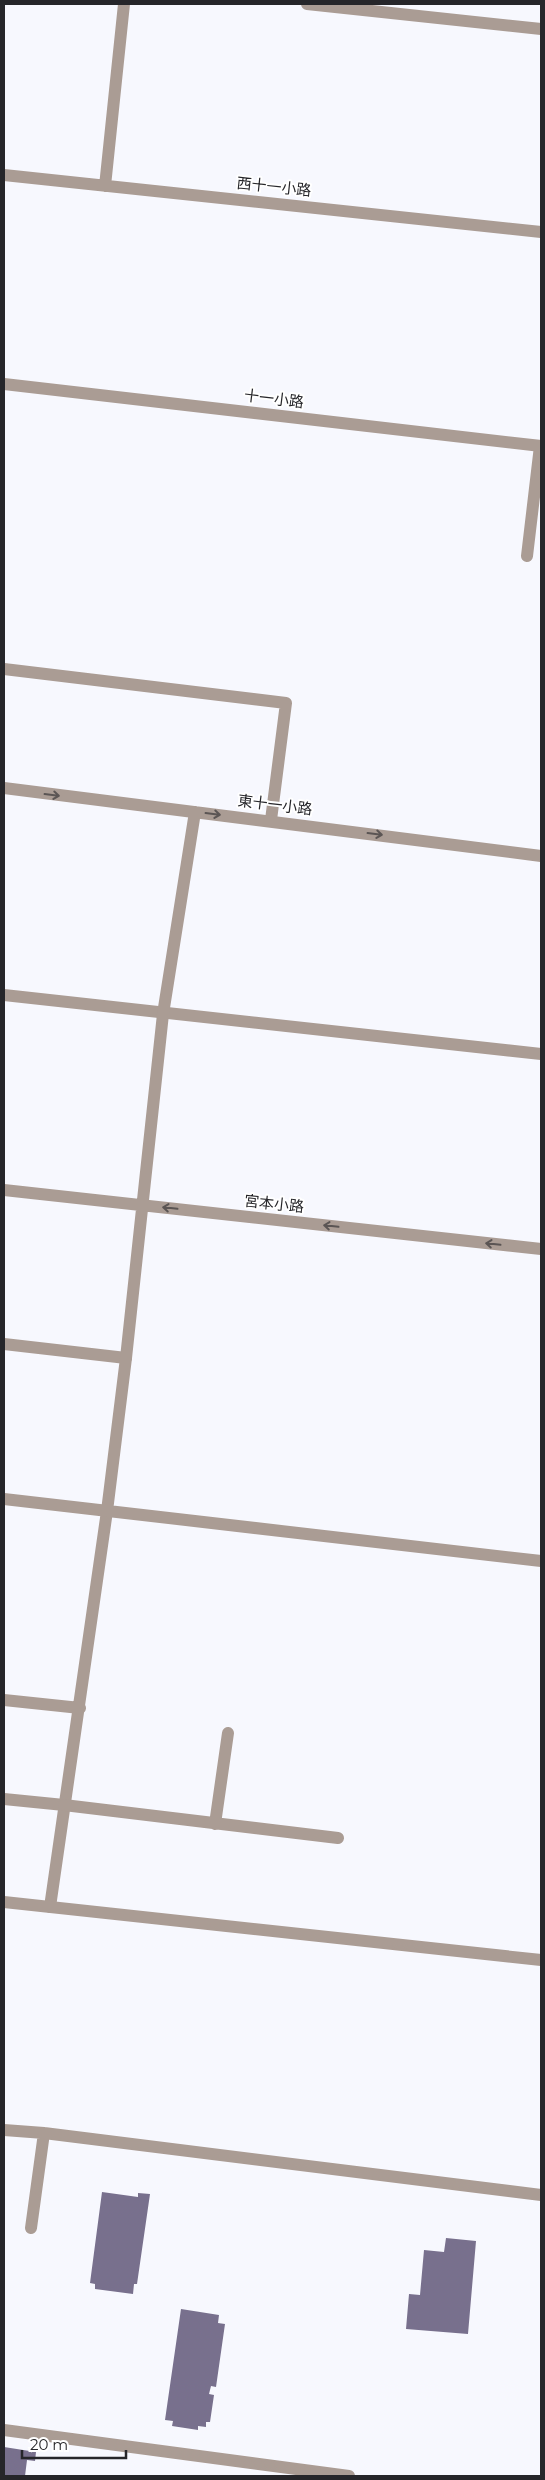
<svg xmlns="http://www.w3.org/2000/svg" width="545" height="2480" viewBox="0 0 545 2480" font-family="Montserrat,'Noto Sans JP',sans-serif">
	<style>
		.building { fill: #78708d }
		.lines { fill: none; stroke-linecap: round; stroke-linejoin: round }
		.lane { stroke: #aa9c94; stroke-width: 12 }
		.street { stroke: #aa9c94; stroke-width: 12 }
		.oneway { stroke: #5b5554 }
		.labels { text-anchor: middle; stroke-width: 4; stroke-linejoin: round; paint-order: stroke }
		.street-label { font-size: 15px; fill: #26262a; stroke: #fff }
	</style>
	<rect width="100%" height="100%" fill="#f7f8fe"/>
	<path class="building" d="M 102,2192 L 138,2197 L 138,2193 L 150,2194 L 137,2284 L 134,2284 L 133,2294 L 95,2289 L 95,2284 L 90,2283 Z
		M 446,2238 L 476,2241 L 468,2334 L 406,2329 L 409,2294 L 420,2295 L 424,2250 L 444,2252 Z
		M 181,2309 L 219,2315 L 218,2323 L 225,2324 L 216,2387 L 211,2386 L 209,2394 L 214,2395 L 210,2422 L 206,2422 L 206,2427 L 198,2426 L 198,2430 L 172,2426 L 173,2421 L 165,2420 Z
		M 4,2447 L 36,2452 L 35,2461 L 27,2460 L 25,2476 L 4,2476 Z"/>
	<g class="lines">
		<path class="lane" d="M 527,556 L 540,446
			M 4,669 L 286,703 L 271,820
			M 4,995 L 541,1054
			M 4,1344 L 126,1358
			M 4,1700 L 80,1708
			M 4,1799 L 64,1805
			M 50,1907 L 107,1511"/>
		<path class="street" d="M 307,4 L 541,29
			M 4,175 L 541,232
			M 105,186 L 124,4
			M 4,384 L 541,446
			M 4,788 L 541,856
			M 4,1190 L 541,1249
			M 4,1499 L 541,1561
			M 107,1511 L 126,1358 L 163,1014 L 195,812
			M 64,1805 L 338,1838
			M 215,1824 L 228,1733
			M 4,1902 L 541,1960
			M 4,2130 L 44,2133 L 541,2195
			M 31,2228 L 44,2133
			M 4,2430 L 349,2476"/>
	</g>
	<defs><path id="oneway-shaft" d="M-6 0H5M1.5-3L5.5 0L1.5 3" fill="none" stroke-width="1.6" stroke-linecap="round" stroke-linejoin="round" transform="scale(1.25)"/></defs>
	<g class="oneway">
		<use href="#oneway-shaft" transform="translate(52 795) rotate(7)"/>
		<use href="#oneway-shaft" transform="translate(213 814) rotate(7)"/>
		<use href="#oneway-shaft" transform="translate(375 834) rotate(7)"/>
		<use href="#oneway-shaft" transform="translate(170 1208) rotate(-174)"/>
		<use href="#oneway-shaft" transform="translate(331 1226) rotate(-174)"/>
		<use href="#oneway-shaft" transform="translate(493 1244) rotate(-174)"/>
	</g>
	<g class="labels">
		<g class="street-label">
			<text transform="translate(274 187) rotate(6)" y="5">西十一小路</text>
			<text transform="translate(274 399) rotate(7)" y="5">十一小路</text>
			<text transform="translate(275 805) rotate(7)" y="5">東十一小路</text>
			<text transform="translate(274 1204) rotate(6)" y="5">宮本小路</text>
		</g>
	</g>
	<rect width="545" height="2480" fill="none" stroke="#26262a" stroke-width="10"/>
	<path d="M22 2450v8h104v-8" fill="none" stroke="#26262a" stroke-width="2.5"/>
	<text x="30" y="2450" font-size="15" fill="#26262a" stroke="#ffffff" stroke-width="4" paint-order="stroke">20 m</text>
</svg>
